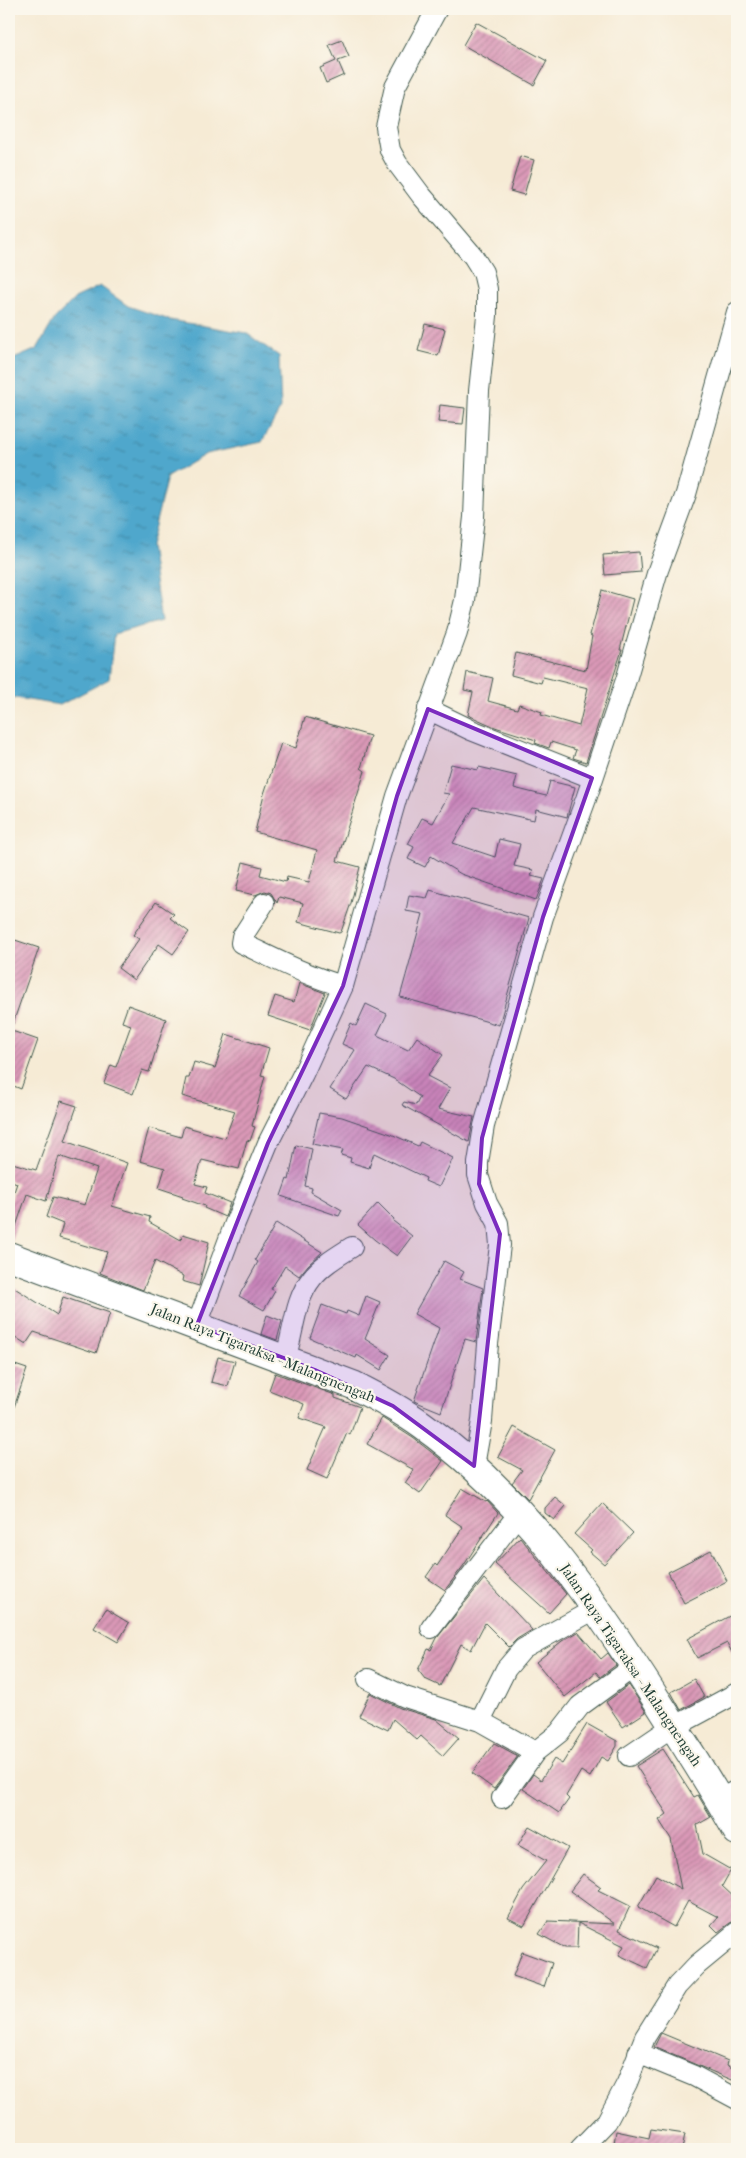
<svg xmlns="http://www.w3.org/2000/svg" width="746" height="2158" viewBox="0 0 746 2158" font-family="'IM FELL French Canon',serif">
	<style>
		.water { fill: url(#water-ripples); stroke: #377280 }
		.building { fill: url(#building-hatch) }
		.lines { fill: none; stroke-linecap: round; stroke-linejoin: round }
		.minor-casing { stroke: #3f574c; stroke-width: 22 }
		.primary-casing { stroke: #3f574c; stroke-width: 30 }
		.minor { stroke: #fff; stroke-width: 20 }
		.primary { stroke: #fff; stroke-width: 28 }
		.marked { fill: #7b2cbf; fill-opacity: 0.2; stroke: #7b2cbf; stroke-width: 4; stroke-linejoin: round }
		.labels { text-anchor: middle; stroke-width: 4.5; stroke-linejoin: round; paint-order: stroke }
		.street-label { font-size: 15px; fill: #1f3d34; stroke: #fbf7ec }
	</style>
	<defs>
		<pattern id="water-ripples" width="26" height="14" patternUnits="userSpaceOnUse" patternTransform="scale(1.25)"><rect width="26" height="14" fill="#4fa7cc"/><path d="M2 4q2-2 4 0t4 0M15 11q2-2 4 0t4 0" fill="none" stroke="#4189a6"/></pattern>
		<pattern id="building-hatch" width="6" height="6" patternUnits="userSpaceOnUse" patternTransform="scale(1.25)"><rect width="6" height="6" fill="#db99b8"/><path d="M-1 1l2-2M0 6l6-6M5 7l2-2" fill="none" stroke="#b17e96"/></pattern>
	</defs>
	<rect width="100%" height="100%" fill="#fbf7ec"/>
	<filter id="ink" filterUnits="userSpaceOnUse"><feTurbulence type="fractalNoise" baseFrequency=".02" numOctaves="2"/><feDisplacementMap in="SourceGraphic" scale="10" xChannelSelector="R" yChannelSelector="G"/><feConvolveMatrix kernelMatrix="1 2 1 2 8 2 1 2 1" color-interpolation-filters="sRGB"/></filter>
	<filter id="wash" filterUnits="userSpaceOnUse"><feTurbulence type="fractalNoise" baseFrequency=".0096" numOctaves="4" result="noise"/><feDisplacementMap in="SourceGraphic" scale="20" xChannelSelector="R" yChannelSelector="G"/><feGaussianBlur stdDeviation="1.12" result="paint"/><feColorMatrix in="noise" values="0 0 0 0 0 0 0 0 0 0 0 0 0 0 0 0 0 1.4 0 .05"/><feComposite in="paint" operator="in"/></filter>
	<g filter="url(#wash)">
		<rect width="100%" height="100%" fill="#f6ebd5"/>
		<path class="water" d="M 100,286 L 128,306 L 170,320 L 246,333 L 279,356 L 281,408 L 262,442 L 206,454 L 167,477 L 150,546 L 161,621 L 114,634 L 109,679 L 60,705 L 9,697 L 9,361 L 37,349 L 55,318 L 75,298 Z"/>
		<g id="blocks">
			<path class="building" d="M 476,22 L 547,61 L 534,85 L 463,45 Z
				M 342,40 L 349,57 L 338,61 L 344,75 L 326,83 L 320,68 L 336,61 L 329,45 Z
				M 520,156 L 534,160 L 524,195 L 510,191 Z
				M 425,324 L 445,329 L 438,356 L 418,351 Z
				M 440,405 L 465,408 L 463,424 L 438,422 Z
				M 639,552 L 641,572 L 605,575 L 603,555 Z
				M 602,590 L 633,599 L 620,650 L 622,650 L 586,762 L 573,758 L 576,750 L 551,742 L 549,748 L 535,743 L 536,740 L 495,727 L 468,715 L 473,692 L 464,690 L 467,672 L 493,678 L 488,701 L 517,709 L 519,704 L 542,712 L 541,715 L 579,726 L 588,688 L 543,677 L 541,683 L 511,675 L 516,653 L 586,670 L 592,636 L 590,635 Z
				M 305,717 L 370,736 L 361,768 L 365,771 L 337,861 L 360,867 L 351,903 L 341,932 L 339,933 L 298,922 L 303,903 L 279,897 L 277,903 L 271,893 L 265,891 L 255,895 L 236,891 L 243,862 L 262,867 L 260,875 L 286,882 L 287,877 L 309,882 L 317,850 L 255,832 L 264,794 L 281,743 L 296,748 Z
				M 451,764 L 478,770 L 479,767 L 517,776 L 514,788 L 546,796 L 550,781 L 575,787 L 567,817 L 536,809 L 534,820 L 474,807 L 453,843 L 495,857 L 499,839 L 520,844 L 514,866 L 533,870 L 531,876 L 544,879 L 536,900 L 461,874 L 431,856 L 425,867 L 408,859 L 414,847 L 408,844 L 422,818 L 433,823 L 449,794 L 443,793 Z
				M 430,890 L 529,918 L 499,1025 L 400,997 L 423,914 L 406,911 L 409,895 L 427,898 Z
				M 156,902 L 174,914 L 170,918 L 189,932 L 173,954 L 159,944 L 134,980 L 118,968 L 139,939 L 133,935 Z
				M 9,938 L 39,948 L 11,1029 L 9,1029 Z
				M 299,983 L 325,993 L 310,1030 L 268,1016 L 275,996 L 294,1002 Z
				M 366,1004 L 387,1014 L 377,1035 L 408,1050 L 417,1037 L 443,1055 L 427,1076 L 450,1088 L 438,1109 L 474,1117 L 469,1142 L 402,1105 L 404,1102 L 416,1105 L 420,1097 L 394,1079 L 368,1067 L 346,1099 L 330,1089 L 355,1050 L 342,1044 L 351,1023 L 356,1026 Z
				M 128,1005 L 166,1019 L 149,1072 L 142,1070 L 133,1094 L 104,1083 L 111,1065 L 116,1067 L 131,1025 L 122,1022 Z
				M 9,1030 L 38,1040 L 21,1089 L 9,1084 Z
				M 226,1034 L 269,1048 L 261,1075 L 265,1076 L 252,1126 L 255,1127 L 250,1141 L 247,1140 L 239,1169 L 202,1160 L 195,1184 L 207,1187 L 205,1193 L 230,1203 L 225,1217 L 204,1208 L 205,1206 L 182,1198 L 183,1196 L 159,1188 L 165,1168 L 140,1161 L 149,1128 L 181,1137 L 184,1126 L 225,1138 L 235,1111 L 182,1096 L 186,1078 L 189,1078 L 194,1062 L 215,1068 Z
				M 61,1101 L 77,1106 L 65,1141 L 127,1163 L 112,1206 L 150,1217 L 149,1222 L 181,1240 L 183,1234 L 209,1242 L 199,1286 L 182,1281 L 183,1276 L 155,1261 L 143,1290 L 100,1273 L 107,1252 L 59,1238 L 63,1224 L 46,1217 L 53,1197 L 85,1205 L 97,1169 L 59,1156 L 46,1201 L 27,1194 L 11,1241 L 9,1240 L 9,1207 L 17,1183 L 9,1180 L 9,1162 L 36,1170 Z
				M 319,1113 L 342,1117 L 391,1134 L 418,1146 L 420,1142 L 453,1158 L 439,1187 L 425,1181 L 426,1178 L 374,1153 L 369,1168 L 350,1162 L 351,1158 L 341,1155 L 343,1150 L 312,1144 Z
				M 296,1145 L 312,1149 L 305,1186 L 312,1188 L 311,1192 L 342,1210 L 339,1216 L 281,1196 L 287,1179 L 289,1180 Z
				M 378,1203 L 394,1219 L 393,1221 L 412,1236 L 397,1256 L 375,1240 L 358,1225 Z
				M 276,1223 L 322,1252 L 308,1265 L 299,1276 L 285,1266 L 271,1289 L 275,1291 L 264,1310 L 239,1296 L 258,1262 L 255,1260 Z
				M 444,1261 L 464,1272 L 460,1279 L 483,1288 L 476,1342 L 465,1339 L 441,1412 L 414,1401 L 439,1328 L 414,1314 Z
				M 13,1287 L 57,1315 L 63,1297 L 110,1313 L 96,1353 L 34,1332 L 26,1344 L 9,1333 L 9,1294 Z
				M 366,1296 L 380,1302 L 365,1339 L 390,1355 L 381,1370 L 357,1355 L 356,1358 L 310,1338 L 322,1305 L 346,1314 L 347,1311 L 359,1316 Z
				M 267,1315 L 282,1321 L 277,1340 L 261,1334 Z
				M 218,1357 L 235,1361 L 228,1386 L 211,1382 Z
				M 9,1363 L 27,1369 L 11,1416 L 9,1415 Z
				M 275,1373 L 335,1395 L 335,1398 L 360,1407 L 350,1435 L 347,1433 L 327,1479 L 307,1470 L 326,1427 L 299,1418 L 304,1404 L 269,1390 Z
				M 382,1418 L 413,1438 L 443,1461 L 420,1494 L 405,1483 L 414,1470 L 367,1444 Z
				M 514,1427 L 555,1450 L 528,1499 L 512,1483 L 522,1470 L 498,1457 Z
				M 462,1488 L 486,1502 L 487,1501 L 498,1513 L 464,1565 L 445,1590 L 426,1577 L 435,1564 L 437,1566 L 463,1527 L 445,1515 Z
				M 555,1497 L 566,1506 L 554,1520 L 545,1513 L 545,1508 Z
				M 602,1503 L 633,1533 L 604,1564 L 590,1552 L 592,1550 L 574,1534 Z
				M 520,1537 L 566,1594 L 549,1613 L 495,1564 Z
				M 711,1550 L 727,1581 L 684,1603 L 668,1572 Z
				M 484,1579 L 532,1630 L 517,1639 L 509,1647 L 485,1623 L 471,1650 L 461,1644 L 440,1686 L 425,1679 L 418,1670 L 428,1649 L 431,1650 L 437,1638 Z
				M 106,1609 L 129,1623 L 118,1642 L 94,1628 Z
				M 737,1612 L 737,1662 L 727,1643 L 697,1658 L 687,1639 Z
				M 578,1632 L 601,1659 L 608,1653 L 616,1665 L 600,1677 L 596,1672 L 565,1697 L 536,1662 L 562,1641 Z
				M 694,1679 L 704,1697 L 681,1710 L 671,1692 Z
				M 629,1685 L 646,1712 L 623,1727 L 606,1702 Z
				M 370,1693 L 400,1708 L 436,1719 L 459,1738 L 443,1756 L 421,1736 L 417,1740 L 393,1719 L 388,1730 L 359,1716 Z
				M 587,1724 L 617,1741 L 617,1746 L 608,1761 L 601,1757 L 590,1777 L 581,1771 L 566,1796 L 569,1799 L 559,1813 L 523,1789 L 533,1774 L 541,1780 L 554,1759 L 562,1764 Z
				M 494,1743 L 518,1756 L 494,1789 L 472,1773 Z
				M 663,1749 L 694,1797 L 698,1795 L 711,1817 L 697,1825 L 703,1854 L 731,1870 L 722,1886 L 737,1900 L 737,1920 L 730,1923 L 718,1932 L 711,1925 L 718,1917 L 688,1901 L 674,1927 L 638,1907 L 656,1875 L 681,1889 L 671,1839 L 659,1820 L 667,1814 L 636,1766 Z
				M 529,1826 L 568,1848 L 524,1926 L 508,1918 L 523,1890 L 546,1861 L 518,1845 Z
				M 583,1874 L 601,1887 L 598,1890 L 630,1906 L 619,1930 L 657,1948 L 647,1968 L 619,1955 L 624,1946 L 578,1923 L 577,1948 L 565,1948 L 539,1934 L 548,1921 L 615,1924 L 570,1891 Z
				M 522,1952 L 552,1963 L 544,1987 L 513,1976 Z
				M 661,2033 L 728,2061 L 727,2065 L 737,2071 L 737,2082 L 654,2047 Z
				M 651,2129 L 685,2134 L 682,2149 L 613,2149 L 616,2131 L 649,2138 Z"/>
		</g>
	</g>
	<g filter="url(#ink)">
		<use href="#blocks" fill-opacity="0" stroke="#3f574c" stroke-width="1"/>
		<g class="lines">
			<defs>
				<path id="minor" d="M 428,709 L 471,730 L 592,778
					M 264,903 L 242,937 L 241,943 C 275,959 307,976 343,986
					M 197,1325 L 235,1223 L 268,1143 L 303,1074 L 343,986 L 397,796 L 457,633 L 465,600 L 474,517 L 479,391 L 487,316 L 487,289 L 483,272 L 473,256 L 421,195 L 397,163 L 390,150 L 386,127 L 395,87 L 437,9
					M 285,1359 C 294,1333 294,1300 312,1278 C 322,1265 338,1256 352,1247
					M 474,1466 L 482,1421 L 488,1344 L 500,1245 L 498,1223 L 487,1203 L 478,1175 L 478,1163 L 484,1126 L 543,917 L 586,799 L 626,680 L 658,570 L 686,494 L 737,312
					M 431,1628 L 519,1513
					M 368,1679 L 405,1697 L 480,1721 L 506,1669 L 523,1649 L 595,1609
					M 480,1721 L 535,1752
					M 629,1756 L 663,1733 L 737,1693
					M 502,1798 L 535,1752 L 559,1733 L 580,1706 L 635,1666
					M 720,1799 L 737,1790
					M 638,2053 L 694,2076 L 737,2099
					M 580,2149 L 607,2121 L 627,2083 L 645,2037 L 677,1986 L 697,1965 L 737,1932"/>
				<path id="primary" d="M 9,1256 L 353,1385 C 377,1397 400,1409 422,1425 C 522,1496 593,1600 658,1702 C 685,1745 713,1787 737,1831"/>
			</defs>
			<use href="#minor" class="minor-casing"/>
			<use href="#primary" class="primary-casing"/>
			<use href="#minor" class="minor"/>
			<use href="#primary" class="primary"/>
		</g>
	</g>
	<path class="marked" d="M 428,709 L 592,778 L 543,917 L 482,1138 L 479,1184 L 500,1234 L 474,1466 L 393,1406 L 315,1370 L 197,1325 L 268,1143 L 343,986 L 397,796 Z"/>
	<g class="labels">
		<g class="street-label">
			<text transform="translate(263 1353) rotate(22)" y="5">Jalan Raya Tigaraksa - Malangnengah</text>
			<text transform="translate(631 1665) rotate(56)" y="5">Jalan Raya Tigaraksa - Malangnengah</text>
		</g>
	</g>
	<rect width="746" height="2158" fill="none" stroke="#fbf7ec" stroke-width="30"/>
</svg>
